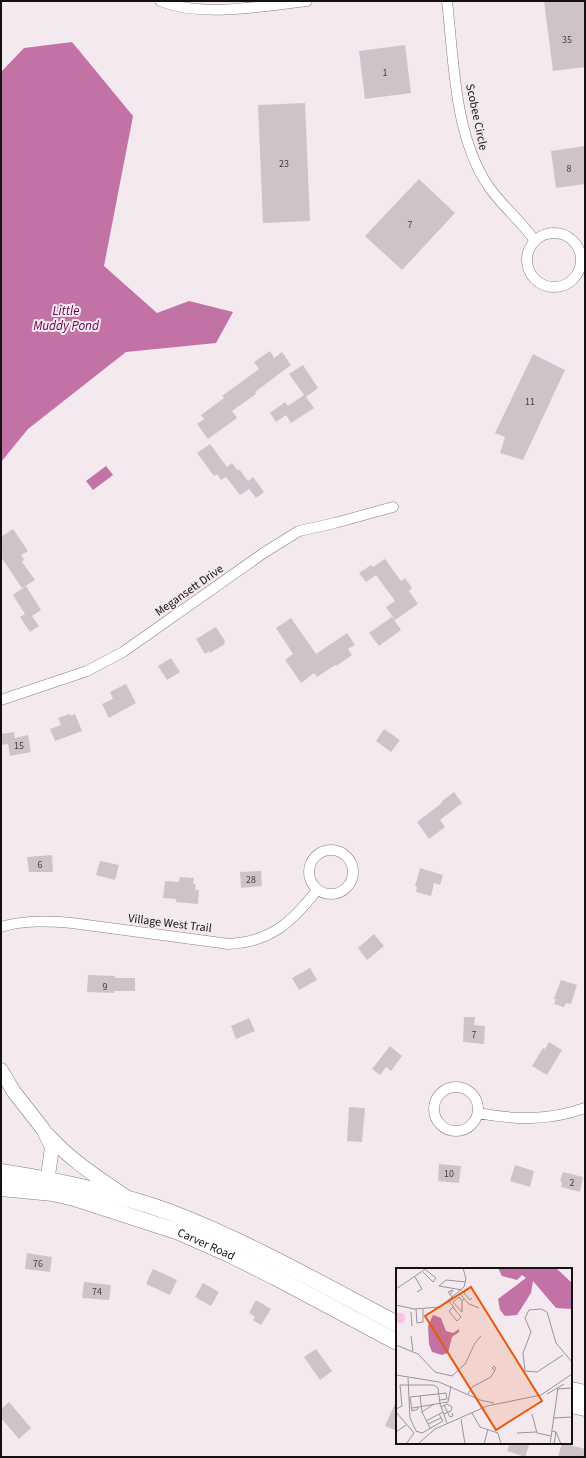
<svg xmlns="http://www.w3.org/2000/svg" width="586" height="1458" viewBox="0 0 586 1458" font-family="'Source Sans 3',sans-serif">
	<style>
		.water { fill: #c272a5 }
		.building { fill: #cfc3ca }
		.lines { fill: none; stroke-linecap: round; stroke-linejoin: round }
		.minor-casing { stroke: #867b81; stroke-width: 11 }
		.secondary-casing { stroke: #867b81; stroke-width: 15 }
		.trunk-casing { stroke: #867b81; stroke-width: 17 }
		.minor { stroke: #fff; stroke-width: 10 }
		.secondary { stroke: #fff; stroke-width: 14 }
		.trunk { stroke: #fff; stroke-width: 16 }
		.labels { text-anchor: middle; stroke-width: 4; stroke-linejoin: round; paint-order: stroke }
		.number-label { font-size: 10px; fill: #443e41 }
		.street-label { font-size: 12px; fill: #151113; stroke: #f5e9f0 }
		.water-label { font-size: 13px; font-style: italic; fill: #68024f; stroke: #f5e9f0 }
		.inset-road { fill: none; stroke: #9b9398; stroke-width: 1 }
		.view { fill: #e8590c; fill-opacity: 0.15; stroke: #e8590c; stroke-width: 2 }
		.inset-edge { fill: none; stroke: #151113; stroke-width: 2 }
	</style>
	<rect width="100%" height="100%" fill="#f5e9f0"/>
	<path class="water" d="M 72,42 L 133,116 L 104,266 L 157,313 L 189,301 L 233,312 L 216,343 L 126,352 L 28,429 L 1,462 L 1,72 L 24,48 Z
		M 106,466 L 113,475 L 93,490 L 86,481 Z"/>
	<path class="building" d="M 544,1 L 585,1 L 585,67 L 553,71 Z
		M 405,45 L 411,93 L 365,99 L 359,51 Z
		M 305,103 L 310,221 L 263,223 L 258,105 Z
		M 585,146 L 585,184 L 556,188 L 551,151 Z
		M 419,179 L 455,213 L 402,270 L 365,236 Z
		M 270,351 L 274,358 L 282,352 L 291,365 L 255,392 L 256,394 L 232,411 L 237,418 L 208,439 L 197,424 L 204,419 L 201,415 L 224,398 L 222,396 L 259,369 L 254,362 Z
		M 533,354 L 565,370 L 523,460 L 500,453 L 505,437 L 495,433 Z
		M 303,365 L 318,388 L 306,397 L 314,408 L 291,423 L 286,415 L 276,422 L 270,413 L 285,402 L 288,406 L 304,395 L 289,374 Z
		M 210,444 L 227,467 L 232,463 L 238,471 L 239,469 L 248,481 L 253,477 L 264,492 L 256,498 L 249,489 L 240,495 L 226,477 L 221,480 L 217,474 L 214,476 L 197,453 Z
		M 13,529 L 28,551 L 21,555 L 24,560 L 22,562 L 35,580 L 22,588 L 1,557 L 1,537 Z
		M 385,559 L 401,581 L 405,578 L 412,588 L 409,591 L 418,604 L 395,620 L 386,607 L 395,601 L 376,575 L 366,582 L 359,573 L 371,565 L 373,567 Z
		M 26,586 L 41,610 L 32,616 L 39,626 L 30,632 L 20,617 L 25,614 L 13,595 Z
		M 392,617 L 401,630 L 379,646 L 369,633 Z
		M 291,618 L 316,654 L 347,633 L 355,645 L 348,649 L 352,655 L 336,666 L 335,665 L 317,677 L 314,673 L 301,683 L 285,660 L 293,654 L 276,628 Z
		M 216,627 L 225,641 L 224,642 L 225,644 L 210,653 L 209,651 L 205,654 L 196,639 Z
		M 171,658 L 180,672 L 167,680 L 158,666 Z
		M 126,684 L 136,703 L 109,718 L 102,704 L 113,699 L 110,692 Z
		M 70,714 L 71,716 L 75,714 L 82,731 L 55,741 L 50,729 L 61,725 L 58,718 Z
		M 384,729 L 400,740 L 391,752 L 376,741 Z
		M 14,732 L 15,738 L 28,735 L 31,752 L 10,756 L 8,744 L 1,745 L 1,734 Z
		M 454,792 L 462,803 L 440,820 L 445,827 L 429,839 L 417,822 L 442,803 L 441,802 Z
		M 52,855 L 53,872 L 29,872 L 27,857 Z
		M 100,861 L 119,865 L 115,880 L 96,875 Z
		M 420,868 L 443,875 L 440,885 L 434,883 L 431,896 L 416,892 L 417,887 L 415,886 Z
		M 261,871 L 262,886 L 241,888 L 240,872 Z
		M 180,877 L 194,878 L 193,884 L 196,884 L 195,890 L 199,890 L 198,904 L 176,902 L 176,899 L 163,898 L 165,881 L 179,882 Z
		M 374,934 L 384,946 L 367,960 L 358,948 Z
		M 310,968 L 317,980 L 299,990 L 292,978 Z
		M 88,975 L 115,976 L 115,978 L 135,978 L 135,991 L 114,991 L 114,993 L 87,992 Z
		M 561,980 L 577,985 L 571,1004 L 566,1003 L 564,1007 L 554,1004 L 556,999 L 554,999 Z
		M 464,1017 L 475,1017 L 474,1025 L 485,1026 L 484,1044 L 463,1042 Z
		M 249,1018 L 255,1031 L 236,1039 L 231,1026 Z
		M 549,1042 L 562,1050 L 547,1075 L 532,1066 L 543,1048 L 545,1049 Z
		M 390,1046 L 402,1056 L 391,1071 L 386,1067 L 380,1075 L 372,1069 Z
		M 349,1107 L 365,1108 L 362,1142 L 347,1141 Z
		M 439,1164 L 461,1166 L 459,1183 L 438,1181 Z
		M 515,1165 L 534,1171 L 530,1187 L 510,1181 Z
		M 563,1172 L 583,1177 L 580,1192 L 561,1187 L 562,1182 L 560,1181 Z
		M 27,1253 L 52,1257 L 50,1272 L 25,1269 Z
		M 153,1269 L 177,1280 L 170,1295 L 146,1284 Z
		M 84,1282 L 111,1285 L 109,1300 L 82,1298 Z
		M 203,1283 L 219,1292 L 211,1306 L 195,1297 Z
		M 256,1300 L 271,1309 L 261,1325 L 253,1320 L 255,1317 L 249,1313 Z
		M 316,1349 L 332,1371 L 320,1380 L 304,1357 Z
		M 397,1399 L 397,1431 L 385,1426 Z
		M 9,1402 L 31,1428 L 19,1439 L 1,1418 L 1,1409 Z
		M 510,1443 L 524,1443 L 529,1445 L 525,1457 L 507,1451 Z
		M 562,1443 L 585,1449 L 585,1457 L 558,1457 Z"/>
	<g class="lines">
		<defs>
			<path id="minor" d="M 160,1 C 203,18 261,6 307,1
				M 447,1 C 454,61 454,137 489,187 C 503,207 522,222 535,241
				M527 260a27 27 0 1 1 54 0a27 27 0 1 1-54 0Z
				M 1,700 L 87,671 L 123,652 L 265,552 L 299,531 L 335,523 L 393,507
				M309 872a22 22 0 1 1 44 0a22 22 0 1 1-44 0Z
				M 1,927 C 24,920 48,921 72,923 L 229,944 C 271,942 293,921 317,890
				M434 1109a22 22 0 1 1 44 0a22 22 0 1 1-44 0Z
				M 478,1113 C 516,1120 548,1121 585,1108"/>
			<path id="secondary" d="M 1,1070 L 14,1092 L 43,1129 L 52,1147 L 46,1190
				M 48,1135 C 70,1160 99,1178 126,1197"/>
			<g id="trunk">
				<path d="M 1,1172 C 59,1181 117,1193 172,1213 C 250,1243 323,1285 397,1324"/>
				<path id="s1" d="M 1,1188 L 53,1193 L 74,1198 L 179,1232 L 231,1255 L 275,1277 L 397,1342"/>
				<path d="M 571,1390 L 585,1393"/>
				<path d="M 571,1405 L 585,1408"/>
			</g>
		</defs>
		<use href="#minor" class="minor-casing"/>
		<use href="#secondary" class="secondary-casing"/>
		<use href="#trunk" class="trunk-casing"/>
		<use href="#minor" class="minor"/>
		<use href="#secondary" class="secondary"/>
		<use href="#trunk" class="trunk"/>
	</g>
	<g class="labels">
		<g class="number-label">
			<text x="567" y="43">35</text>
			<text x="385" y="76">1</text>
			<text x="284" y="167">23</text>
			<text x="569" y="172">8</text>
			<text x="410" y="228">7</text>
			<text x="530" y="405">11</text>
			<text x="19" y="749">15</text>
			<text x="40" y="868">6</text>
			<text x="251" y="883">28</text>
			<text x="105" y="990">9</text>
			<text x="474" y="1038">7</text>
			<text x="449" y="1177">10</text>
			<text x="572" y="1186">2</text>
			<text x="38" y="1267">76</text>
			<text x="97" y="1295">74</text>
		</g>
		<g class="street-label">
			<text transform="translate(477 117) rotate(78)" y="4">Scobee Circle</text>
			<text transform="translate(189 590) rotate(-35)" y="4">Megansett Drive</text>
			<text transform="translate(170 923) rotate(7)" y="4">Village West Trail</text>
			<text dy="4" stroke="none"><textPath href="#s1" startOffset="214">Carver Road</textPath></text>
		</g>
		<g class="water-label">
			<text x="66" y="315">Little<tspan x="66" dy="15">Muddy Pond</tspan></text>
		</g>
	</g>
	<g transform="translate(396 1268)">
		<rect width="176" height="176" fill="#f5e9f0"/>
		<path d="M-1.5 50a5.5 5.5 0 1 1 11 0a5.5 5.5 0 1 1-11 0Z" fill="#fdc3e6"/>
		<path d="M 102,0 L 160,0 L 176,15 L 176,41 L 160,40 L 137,13 L 135,25 L 121,47 L 109,48 L 104,42 L 102,31 L 130,10 L 126,7 L 121,12 L 106,8 ZM 37,47 L 45,50 L 50,63 L 57,65 L 63,61 L 63,64 L 56,69 L 52,85 L 46,87 L 36,84 L 33,76 L 32,58 Z" fill="#c272a5"/>
		<path class="inset-road" d="M 27,4 L 37,14 L 40,10 L 30,2M 19,9 L 26,21 L 21,24M 0,21 L 31,0M 66,22 L 43,18 L 50,12 L 70,14M 70,22 L 68,25 L 74,32 L 76,30M 63,25 L 73,36 L 83,40M 54,27 L 57,22 L 52,24 L 57,30M 53,33 L 57,38 L 59,42 L 65,49 L 61,53 L 53,43 L 57,39M 66,33 L 66,44 L 57,34 L 63,29 L 66,33 L 68,31M 0,37 L 18,41 L 44,39 L 68,19 L 70,11 L 67,0M 20,41 L 21,55 L 27,54 L 27,41M 15,44 L 16,58M 15,68 L 17,83M 0,77 L 22,86 L 39,104 L 56,108 L 69,96 L 79,75 L 85,68M 167,87 L 141,104 L 129,103 L 127,85 L 135,64 L 129,50 L 133,42 L 145,41 L 151,44 L 160,75 L 176,94M 0,107 L 43,114 L 84,132 L 98,135M 12,110 L 14,150 L 20,163 L 26,165 L 47,153 L 43,146M 161,121 L 176,120M 72,126 L 76,119 L 95,109 L 100,100 L 98,98 L 96,100 L 98,102M 151,126 L 168,116M 24,128 L 26,144 L 34,160M 48,137 L 54,149 L 57,148 L 56,145M 22,139 L 22,141 L 16,143 L 14,129 L 50,125 L 51,131 L 44,132M 45,139 L 51,136 L 56,139 L 55,143 L 48,146M 16,140 L 52,134 L 55,118M 0,141 L 6,138 L 4,117 L 38,117 L 42,120 L 44,136 L 51,155M 0,144 L 18,165 L 10,176M 26,144 L 38,136M 76,145 L 84,159 L 102,165 L 105,176M 136,146 L 141,165 L 155,168M 158,150 L 176,149M 65,151 L 69,176M 30,153 L 47,144M 32,156 L 45,150M 156,163 L 160,164 L 158,176M 0,164 L 10,157M 160,164 L 165,176M 121,165 L 140,164M 22,176 L 39,161 L 91,138 L 145,127 L 176,106M 88,176 L 92,161M 154,176 L 162,120"/>
		<path class="view" d="M 75,19 L 146,133 L 100,162 L 29,48 Z"/>
		<rect width="176" height="176" class="inset-edge"/>
	</g>
	<rect width="586" height="1458" fill="none" stroke="#151113" stroke-width="4"/>
</svg>
